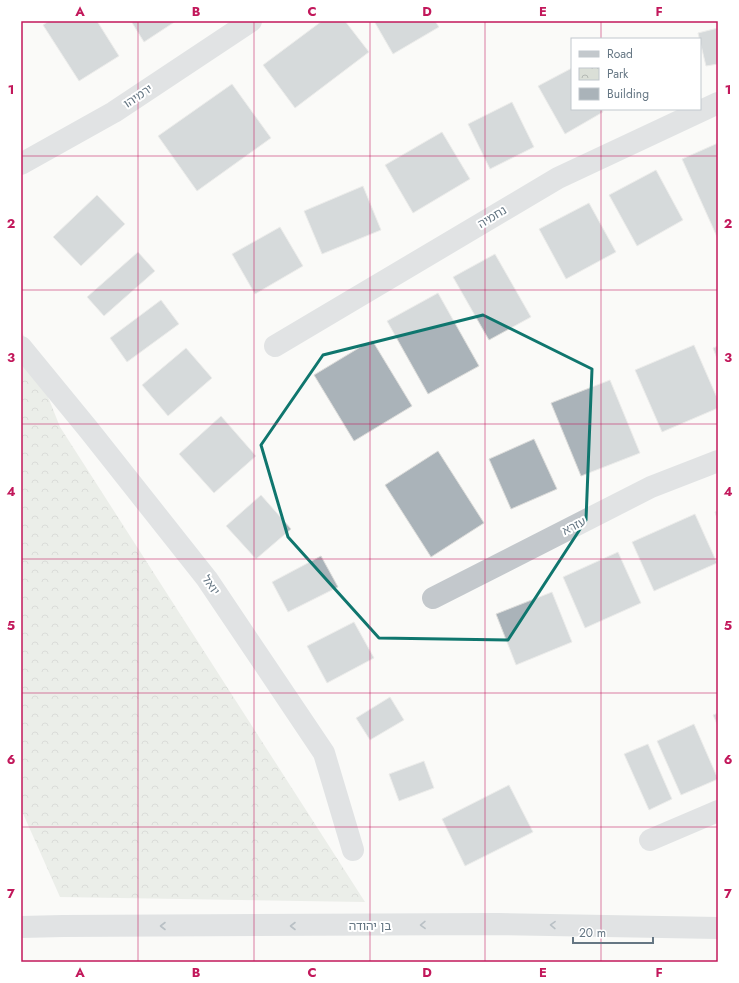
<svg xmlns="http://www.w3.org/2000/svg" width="739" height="983" viewBox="0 0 739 983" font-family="Jost,'Noto Sans Hebrew',sans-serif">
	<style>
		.park { fill: url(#park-crowns) }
		.building { fill: #aab3b9; stroke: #dcdcda }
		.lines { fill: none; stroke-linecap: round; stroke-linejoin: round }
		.minor { stroke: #c3c8cc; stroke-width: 22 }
		.oneway { stroke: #6a7a87 }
		.marked { fill: none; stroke: #0f766e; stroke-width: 3; stroke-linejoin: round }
		.grid { fill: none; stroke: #c2185b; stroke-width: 1; stroke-opacity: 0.55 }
		.labels { text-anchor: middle; stroke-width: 4; stroke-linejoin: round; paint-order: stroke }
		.street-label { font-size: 12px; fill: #657683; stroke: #fff }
		.neatline { fill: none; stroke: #c2185b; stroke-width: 1.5 }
		.grid-label { font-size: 13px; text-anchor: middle; font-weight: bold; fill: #c2185b }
	</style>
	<defs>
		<pattern id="park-crowns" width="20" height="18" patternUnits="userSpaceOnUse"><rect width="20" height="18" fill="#dadfd7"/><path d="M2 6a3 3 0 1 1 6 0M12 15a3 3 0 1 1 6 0" fill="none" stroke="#b4b9b4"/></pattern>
	</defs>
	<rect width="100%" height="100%" fill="#fafaf8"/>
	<path class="park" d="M 21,329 L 60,427 L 365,902 L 60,897 L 21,809 Z"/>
	<path class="building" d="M 49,21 L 97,21 L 119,56 L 79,81 L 43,25 Z
		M 131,21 L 176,21 L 144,42 Z
		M 322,21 L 345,21 L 369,52 L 295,108 L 263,65 Z
		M 374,21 L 435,21 L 439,27 L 393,54 Z
		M 718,28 L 718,64 L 706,66 L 698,33 Z
		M 572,68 L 572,109 L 602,109 L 603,112 L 565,134 L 538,86 Z
		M 232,84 L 271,138 L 197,191 L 158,136 Z
		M 512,102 L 534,147 L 490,169 L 468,124 Z
		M 442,132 L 470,179 L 413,213 L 385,165 Z
		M 718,143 L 718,239 L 682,159 Z
		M 656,170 L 683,220 L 637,246 L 609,195 Z
		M 363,186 L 381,230 L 322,254 L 304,211 Z
		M 97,195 L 125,224 L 81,266 L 53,237 Z
		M 589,203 L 616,252 L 566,279 L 539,229 Z
		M 280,227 L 303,266 L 255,294 L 232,254 Z
		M 138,252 L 155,271 L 104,316 L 87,297 Z
		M 495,254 L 531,317 L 489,340 L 453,277 Z
		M 438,293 L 479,366 L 428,394 L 387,321 Z
		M 161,300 L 179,324 L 127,362 L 110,338 Z
		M 372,340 L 412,406 L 354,441 L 314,375 Z
		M 694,345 L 718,400 L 718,408 L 662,432 L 635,370 Z
		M 718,346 L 718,361 L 713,348 Z
		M 186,348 L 212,378 L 168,416 L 142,385 Z
		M 610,380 L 640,453 L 581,476 L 551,403 Z
		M 221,416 L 256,456 L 214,493 L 179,454 Z
		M 534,439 L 557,489 L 511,509 L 489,459 Z
		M 438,451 L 484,523 L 431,557 L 385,485 Z
		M 261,495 L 291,529 L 256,559 L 226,526 Z
		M 718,511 L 718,521 L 715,512 Z
		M 695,514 L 717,563 L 654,591 L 632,542 Z
		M 618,552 L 641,603 L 585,628 L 563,577 Z
		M 321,556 L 338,587 L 288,612 L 272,582 Z
		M 552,592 L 572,642 L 516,665 L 496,614 Z
		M 354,622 L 374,658 L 327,683 L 307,646 Z
		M 390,697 L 404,720 L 370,740 L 356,718 Z
		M 718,713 L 718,726 L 713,715 Z
		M 694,724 L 718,779 L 681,795 L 657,741 Z
		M 648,744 L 672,799 L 649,810 L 624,754 Z
		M 424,761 L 434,788 L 399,801 L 389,774 Z
		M 509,785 L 533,832 L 465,866 L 442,819 Z"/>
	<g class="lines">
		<path class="minor" d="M 21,164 L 114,112 L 251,21
			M 275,346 L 558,178 L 718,103
			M 21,347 L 89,430 L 207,579 L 324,753 L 353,850
			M 433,598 L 651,487 L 718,461
			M 650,840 L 718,811
			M 21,927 L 63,926 L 498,924 L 718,928"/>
	</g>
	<defs><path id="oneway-chevron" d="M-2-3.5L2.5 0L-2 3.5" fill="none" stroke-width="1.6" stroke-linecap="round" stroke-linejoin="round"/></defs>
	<g class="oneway">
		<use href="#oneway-chevron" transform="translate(423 925) rotate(179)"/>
		<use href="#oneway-chevron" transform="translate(553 925) rotate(-179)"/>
		<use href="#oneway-chevron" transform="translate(163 926) rotate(180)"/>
		<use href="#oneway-chevron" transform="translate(293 926) rotate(180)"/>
	</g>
	<path d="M0 0H739V983H0ZM 483,315 L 592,369 L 586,520 L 508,640 L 379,638 L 288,537 L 261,445 L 323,355 Z" fill="#fafaf8" fill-opacity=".55" fill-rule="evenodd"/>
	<path class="marked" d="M 483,315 L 592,369 L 586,520 L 508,640 L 379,638 L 288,537 L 261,445 L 323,355 Z"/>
	<path class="grid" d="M 138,21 L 138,962M 254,21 L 254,962M 370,21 L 370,962M 485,21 L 485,962M 601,21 L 601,39M 601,109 L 601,962M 21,156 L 718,156M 21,290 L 718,290M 21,424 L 718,424M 21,559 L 718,559M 21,693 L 718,693M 21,827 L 718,827"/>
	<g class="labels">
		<g class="street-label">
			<text transform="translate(138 96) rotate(-34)" y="4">ירמיהו</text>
			<text transform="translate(492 217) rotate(-31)" y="4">נחמיה</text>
			<text transform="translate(574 526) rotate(-27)" y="4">עזרא</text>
			<text transform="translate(211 585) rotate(55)" y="4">יואל</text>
			<text x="370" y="930">בן יהודה</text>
		</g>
	</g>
	<rect width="739" height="983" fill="none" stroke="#ffffff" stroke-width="44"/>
	<rect x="571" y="38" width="130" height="72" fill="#ffffff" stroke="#c1c8cd"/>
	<rect x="579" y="51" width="20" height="6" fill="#c3c8cc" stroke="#c1c8cd"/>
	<text x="607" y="58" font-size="12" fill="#657683">Road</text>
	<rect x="579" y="68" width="20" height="12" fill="url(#park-crowns)" stroke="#c1c8cd"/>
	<text x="607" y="78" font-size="12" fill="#657683">Park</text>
	<rect x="579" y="88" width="20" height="12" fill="#aab3b9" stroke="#c1c8cd"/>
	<text x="607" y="98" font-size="12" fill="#657683">Building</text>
	<path d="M573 937v6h80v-6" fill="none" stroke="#657683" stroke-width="2"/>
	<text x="579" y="937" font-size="12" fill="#657683" stroke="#ffffff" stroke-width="3" paint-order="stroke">20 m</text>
	<rect x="22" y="22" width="695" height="939" class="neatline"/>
	<g class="grid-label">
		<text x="80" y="16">A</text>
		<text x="196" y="16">B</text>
		<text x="312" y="16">C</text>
		<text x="427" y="16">D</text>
		<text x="543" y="16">E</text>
		<text x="659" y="16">F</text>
		<text x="11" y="94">1</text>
		<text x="728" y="94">1</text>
		<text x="11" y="228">2</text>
		<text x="728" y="228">2</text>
		<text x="11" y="362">3</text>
		<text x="728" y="362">3</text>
		<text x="11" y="496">4</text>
		<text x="728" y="496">4</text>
		<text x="11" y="630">5</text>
		<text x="728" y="630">5</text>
		<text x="11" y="764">6</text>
		<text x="728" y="764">6</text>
		<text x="11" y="898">7</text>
		<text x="728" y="898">7</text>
		<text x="80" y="977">A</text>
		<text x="196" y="977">B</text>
		<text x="312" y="977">C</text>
		<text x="427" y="977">D</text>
		<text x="543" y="977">E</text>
		<text x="659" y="977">F</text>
	</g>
</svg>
